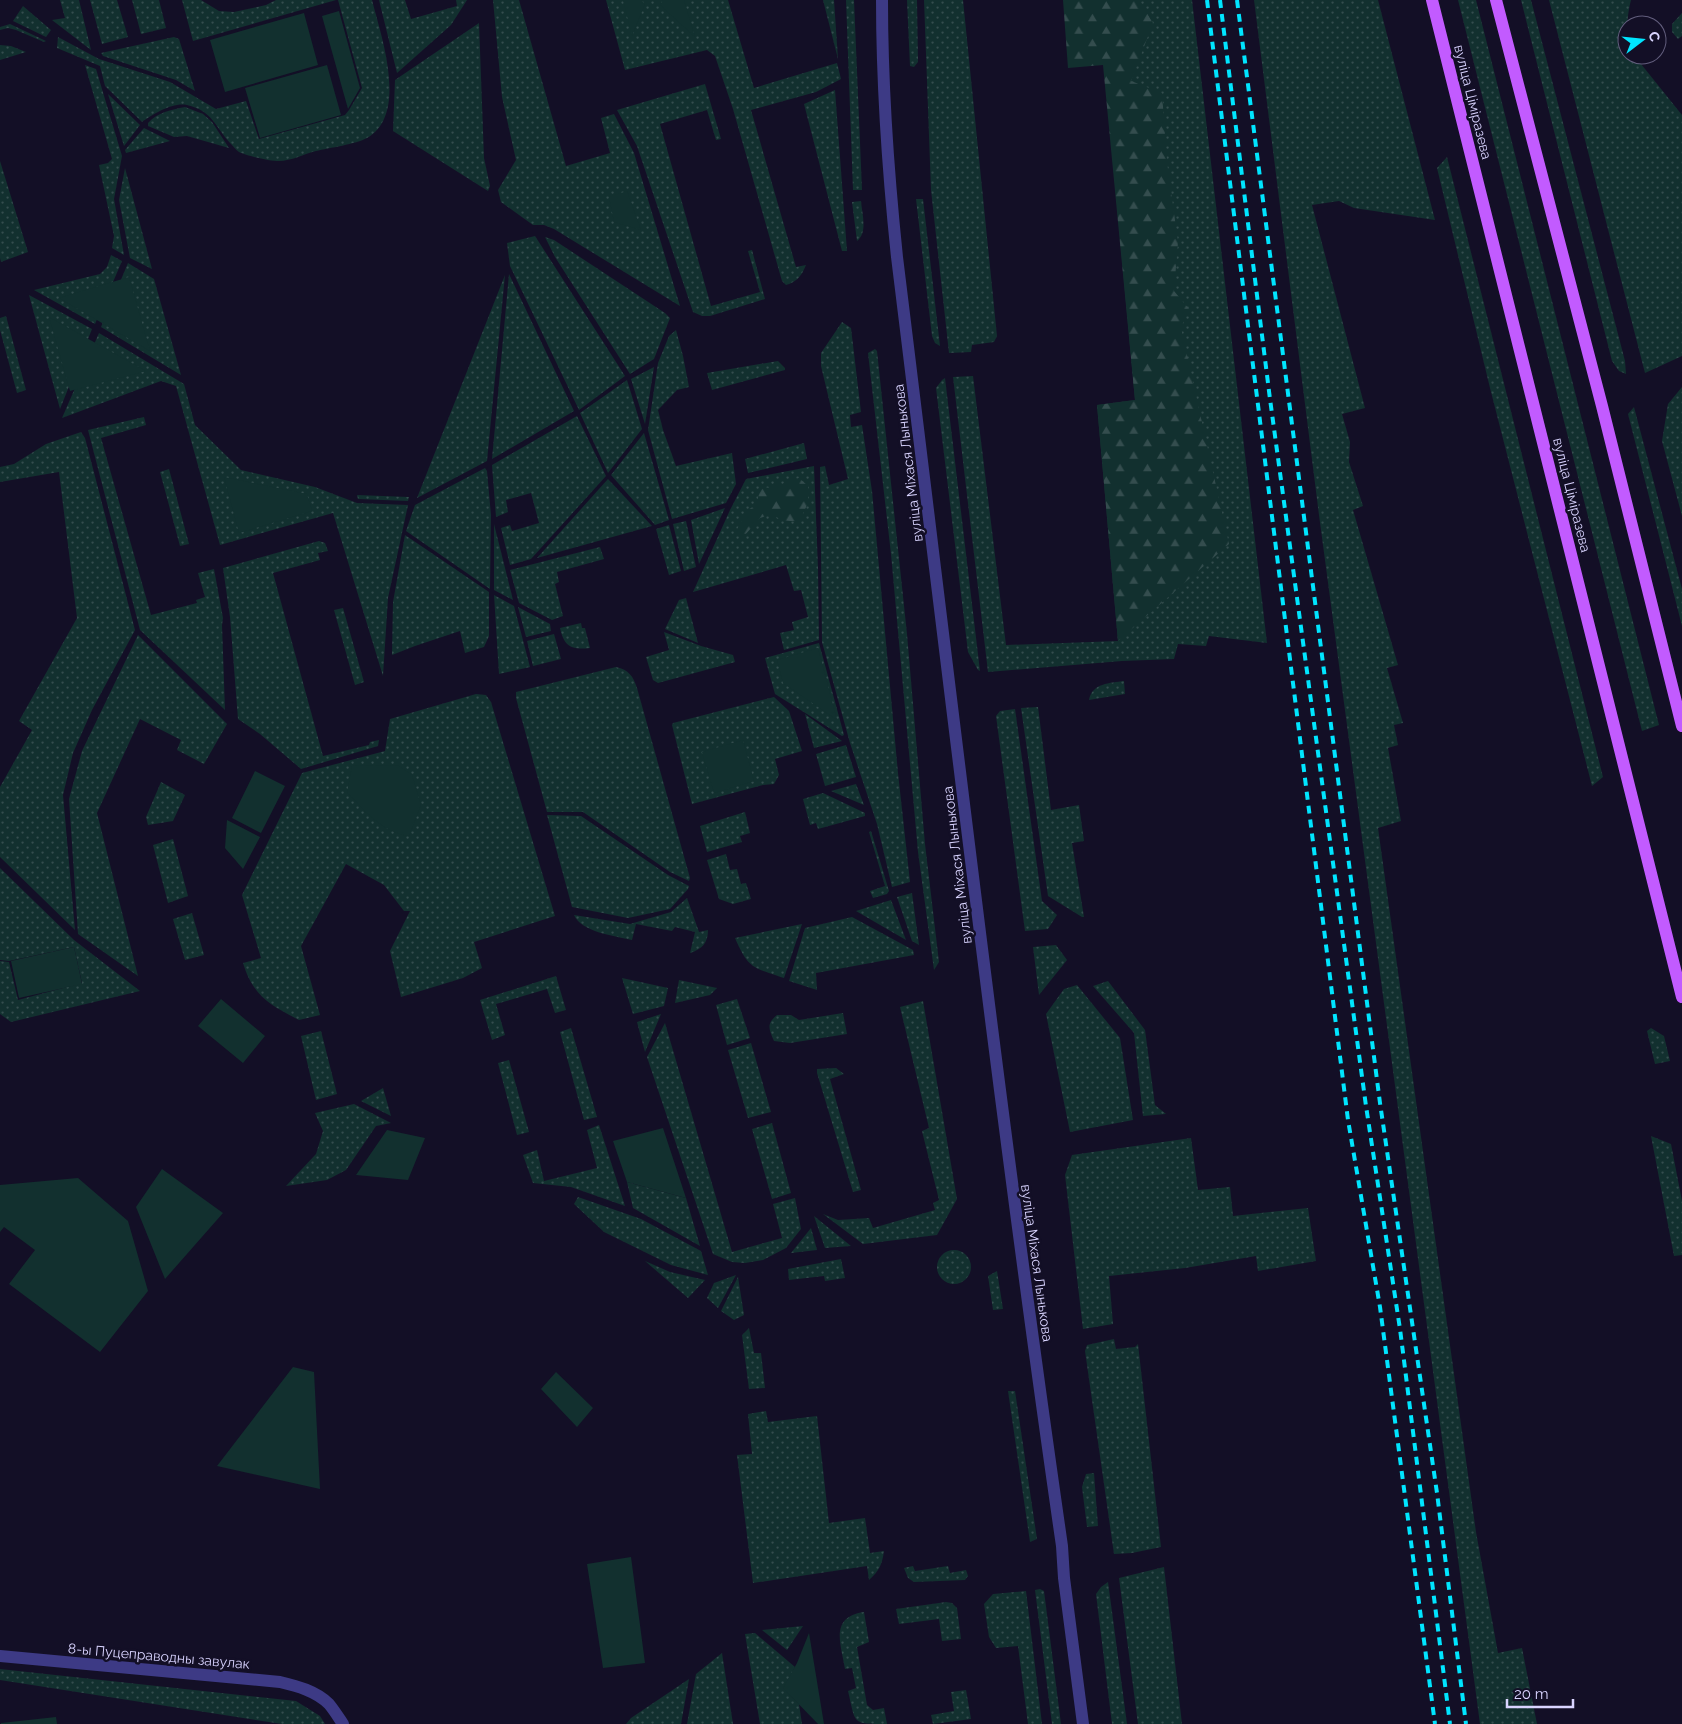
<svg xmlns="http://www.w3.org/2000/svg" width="1682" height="1724" viewBox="0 0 1682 1724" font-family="Raleway,sans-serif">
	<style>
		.grass { fill: url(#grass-dots) }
		.forest { fill: url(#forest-firs) }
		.park { fill: #12302f }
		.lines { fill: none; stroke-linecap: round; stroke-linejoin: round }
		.minor { stroke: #3d3a85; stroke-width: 12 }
		.tertiary { stroke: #3d3a85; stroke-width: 12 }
		.primary { stroke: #c25bff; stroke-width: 12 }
		.rail { stroke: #00e5ff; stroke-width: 4; stroke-dasharray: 8 6; stroke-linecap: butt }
		.labels { text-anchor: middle; stroke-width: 5; stroke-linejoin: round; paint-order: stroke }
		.street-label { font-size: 14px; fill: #d9d4ff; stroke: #130f26 }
	</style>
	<defs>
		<pattern id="grass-dots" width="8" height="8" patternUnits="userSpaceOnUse" patternTransform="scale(1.25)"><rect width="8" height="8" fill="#12302f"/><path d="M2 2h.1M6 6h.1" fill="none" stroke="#344d4e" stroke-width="1.8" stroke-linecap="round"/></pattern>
		<pattern id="forest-firs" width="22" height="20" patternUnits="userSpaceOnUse" patternTransform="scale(1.25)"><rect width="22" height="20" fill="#12302f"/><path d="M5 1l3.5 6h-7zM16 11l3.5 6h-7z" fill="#344d4e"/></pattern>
	</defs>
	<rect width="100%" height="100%" fill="#130f26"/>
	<path class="grass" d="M 60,0 L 79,0 L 91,50 L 52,20 L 65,18 Z
		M 90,0 L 117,0 L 128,37 L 102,44 Z
		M 132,0 L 159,0 L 166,28 L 141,34 Z
		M 182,0 L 201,0 L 219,11 L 234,12 L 266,5 L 276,0 L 336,0 L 193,41 Z
		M 338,0 L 372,0 C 381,36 409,114 367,138 C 356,144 329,148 316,151 C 304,154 291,161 279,161 C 270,161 247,156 239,152 C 236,150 233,146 231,144 C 215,127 213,111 187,105 C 173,102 153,114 142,122 L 105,86 L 100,66 L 57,48 L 58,37 L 99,59 L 170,82 L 216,109 L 246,101 L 259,139 L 345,115 L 349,110 L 362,88 Z
		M 379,0 L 405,0 L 411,19 L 457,6 L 456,0 L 467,0 L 451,25 L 397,73 Z
		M 493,0 L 519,0 L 566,166 L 610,153 L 601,118 L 614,114 L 634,153 L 680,306 L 554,229 L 544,225 L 533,225 L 501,202 L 498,190 L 516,160 L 502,97 Z
		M 606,0 L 728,0 L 754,88 L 837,63 L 841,79 L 816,92 L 751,110 L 796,267 L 806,265 C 802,275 797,282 786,285 L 782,281 L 733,109 L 715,56 L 707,50 L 625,70 Z
		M 823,0 L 834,0 L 838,59 Z
		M 846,0 L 854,0 L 862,190 L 853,190 Z
		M 907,0 L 917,0 L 918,62 L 914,67 L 910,66 Z
		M 924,0 L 963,0 L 997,336 L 994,342 L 972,345 L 971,352 L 949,353 L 931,190 Z
		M 1066,0 L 1192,0 L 1267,643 L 1209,636 L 1206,646 L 1178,644 L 1174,659 L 1122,661 L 988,672 L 953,377 L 973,376 L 1006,645 L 1118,641 L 1097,405 L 1135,400 L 1104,65 Z
		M 1254,0 L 1378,0 L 1435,220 L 1354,208 L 1339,201 L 1312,205 L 1365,408 L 1342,414 L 1350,442 L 1349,462 L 1363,506 L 1353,510 L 1398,665 L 1387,668 L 1403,723 L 1394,725 L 1398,745 L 1388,748 L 1401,821 L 1378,828 L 1476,1532 L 1498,1653 L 1522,1648 L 1537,1724 L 1480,1724 L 1319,515 Z
		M 1458,0 L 1476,0 L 1659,725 L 1642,731 Z
		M 1521,0 L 1531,0 L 1625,361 L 1626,374 L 1619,371 L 1612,361 Z
		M 1549,0 L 1631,0 C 1626,19 1627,35 1627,55 L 1636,55 L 1637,59 L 1682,115 L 1682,356 L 1645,373 Z
		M 23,6 L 51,30 L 46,37 L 13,21 Z
		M 1682,13 L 1682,36 L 1678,39 L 1672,32 L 1672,24 Z
		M 479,23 L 484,158 L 490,186 L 488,191 L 393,131 L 395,80 Z
		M 10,24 L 46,41 L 44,42 L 16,30 L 8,28 L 0,30 L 0,27 Z
		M 174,37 L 179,39 L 195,91 L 176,80 L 103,56 L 101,53 Z
		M 0,45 L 11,46 L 26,52 L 0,60 Z
		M 85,65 L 96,69 L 122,156 L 114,199 L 124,255 L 112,248 L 114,236 L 99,165 L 108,163 L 112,159 Z
		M 705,84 L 721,139 L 716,140 L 707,110 L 660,124 L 711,306 L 760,292 L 748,251 L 752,250 L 765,299 L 710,316 L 702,316 L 693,312 L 637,146 L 617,110 Z
		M 835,90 L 847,251 L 842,251 L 804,104 Z
		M 108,94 L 140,125 L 124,146 Z
		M 185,107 L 203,114 L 212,122 L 229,148 L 187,136 L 174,137 L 148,126 L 148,123 C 158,112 171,110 185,107 Z
		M 144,128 L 170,141 L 126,153 L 125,150 Z
		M 1447,157 L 1603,777 L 1592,786 L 1490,388 L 1437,168 Z
		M 0,161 L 28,252 L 1,262 L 0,258 Z
		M 125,168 L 152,269 L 130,258 L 119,200 Z
		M 916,199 L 923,199 L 940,346 L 935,343 L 932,336 Z
		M 861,201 C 862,214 868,232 857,241 L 852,202 Z
		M 535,236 L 625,376 L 579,410 L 510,266 L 507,243 Z
		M 545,237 L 554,240 L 665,313 L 670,318 L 654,359 L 630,374 L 555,257 Z
		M 111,255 L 122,261 L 95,324 L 34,290 L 100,274 L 107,267 Z
		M 128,263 L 154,279 L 181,375 L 101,327 Z
		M 509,274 L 574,411 L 492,459 Z
		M 505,275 L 487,461 L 417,498 Z
		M 29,295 L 92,329 L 60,409 Z
		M 6,316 L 26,390 L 17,393 L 0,330 L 0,318 Z
		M 842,322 L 851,328 L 861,412 L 850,415 L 851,427 L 862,425 L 872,491 L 898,773 L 910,882 L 892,887 L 877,824 L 850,743 L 822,642 L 820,467 L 825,466 L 829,485 L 848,479 L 821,366 L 821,353 Z
		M 676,330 L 683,356 L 689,387 L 677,390 L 658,410 L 663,430 L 676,466 L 732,453 L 736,484 L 726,503 L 672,519 L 648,430 L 658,363 L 669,336 Z
		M 99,333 L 184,384 L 195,425 L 241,470 L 315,487 L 357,503 L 408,505 L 388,598 L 383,676 L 333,513 L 220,545 L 176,386 L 161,381 L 62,418 Z
		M 875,349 L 877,351 L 907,634 L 925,844 L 939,962 L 934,970 L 918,852 L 891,554 L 868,353 Z
		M 778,361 L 785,368 L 785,370 L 712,390 L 707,373 Z
		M 654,367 L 645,424 L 631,379 Z
		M 945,378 L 980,671 L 978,670 L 968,652 L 936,388 L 942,380 Z
		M 627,380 L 642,429 L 608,473 L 580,413 Z
		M 1682,387 L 1682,516 L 1662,441 L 1668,404 Z
		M 1634,407 L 1682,589 L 1682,626 L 1628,414 Z
		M 577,416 L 606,476 L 531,559 L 510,565 L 501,528 L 510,525 L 512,531 L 539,523 L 531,493 L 506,500 L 508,512 L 496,517 L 492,465 Z
		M 144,417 L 146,425 L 101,438 L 151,615 L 197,603 L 196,600 L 205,597 L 198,573 L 214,569 L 223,618 L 222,625 L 225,710 L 140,630 L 88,430 Z
		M 81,432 L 85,438 L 135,630 L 92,710 L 73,753 L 63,795 L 75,930 L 0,857 L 0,787 L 32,730 L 19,721 L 77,618 L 59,472 L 0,482 L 0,467 L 14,464 L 46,444 Z
		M 644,433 L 669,520 L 655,525 L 611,475 Z
		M 804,443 L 807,459 L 748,473 L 745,459 Z
		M 814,466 L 818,568 L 819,640 L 784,650 L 780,633 L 794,630 L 792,622 L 808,617 L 801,590 L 794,591 L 786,565 L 693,592 L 730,510 L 746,479 Z
		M 485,468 L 487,471 L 491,515 L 490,589 L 406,531 L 415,505 Z
		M 169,469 L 189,544 L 180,546 L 160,472 Z
		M 608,479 L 652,526 L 537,558 Z
		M 357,495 L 409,497 L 408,501 L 358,499 Z
		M 725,508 L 699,564 L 691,520 Z
		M 686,521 L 696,567 L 684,571 L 673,524 Z
		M 494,524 L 513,600 L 494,590 Z
		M 669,525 L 681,571 L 669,575 L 656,529 Z
		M 405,535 L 489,592 L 489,636 L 484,647 L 465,653 L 460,631 L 415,646 L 392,655 L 393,602 Z
		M 319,541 L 325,543 L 328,551 L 318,553 L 320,560 L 273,573 L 323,756 L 369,745 L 370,742 L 379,740 L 378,746 L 301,769 L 260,734 L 238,719 L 230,617 L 223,568 Z
		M 600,547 L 604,559 L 557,572 L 559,582 L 555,584 L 563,616 L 552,620 L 519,603 L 510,570 Z
		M 494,595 L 514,606 L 530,667 L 499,674 Z
		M 686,598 L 698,643 L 665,629 L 679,600 Z
		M 518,607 L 550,624 L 551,631 L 526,637 Z
		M 343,608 L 364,682 L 355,685 L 334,610 Z
		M 581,623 L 582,628 L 585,628 L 590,648 C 572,650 564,647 560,628 Z
		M 664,632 L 701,646 L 733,655 L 735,662 L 658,683 L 653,680 L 646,657 L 669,650 Z
		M 554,634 L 561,659 L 533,666 L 527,641 Z
		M 138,635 L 227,724 L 204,764 L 177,750 L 181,740 L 140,719 L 97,813 L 138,976 L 78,934 L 69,799 L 82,751 Z
		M 819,643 L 844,735 L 842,736 L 775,694 L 765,658 Z
		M 616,667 C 629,670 633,676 637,688 L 690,878 L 689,881 L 670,872 L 583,812 L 547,812 L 516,698 L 516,692 Z
		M 1124,681 L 1125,694 L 1089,700 C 1092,683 1110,683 1124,681 Z
		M 476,694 L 486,695 L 491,702 L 555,916 L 474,942 L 482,968 L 463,978 L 401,997 L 390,951 L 410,911 L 404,911 L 384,885 L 346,864 L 301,946 L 320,1015 L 299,1020 C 270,1005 253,996 243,963 L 261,958 L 242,895 L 302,773 L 385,751 L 390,719 Z
		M 774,697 L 789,711 L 802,751 L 775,759 L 779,775 L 774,784 L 763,785 L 692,804 L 672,725 L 673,723 Z
		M 1038,707 L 1051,810 L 1079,805 L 1084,841 L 1072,843 L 1084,917 L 1082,917 L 1048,896 L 1021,708 Z
		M 1015,709 L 1042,901 L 1057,915 L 1048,929 L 1025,931 L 996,716 L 1000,711 Z
		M 805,714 L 842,741 L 814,748 Z
		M 846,745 L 856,777 L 825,786 L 816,754 Z
		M 161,782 L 185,795 L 173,821 L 148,825 L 146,817 Z
		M 856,784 L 864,805 L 831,791 Z
		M 823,793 L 865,813 L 865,816 L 818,829 L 816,823 L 810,825 L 803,799 Z
		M 745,812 L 750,833 L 740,836 L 742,842 L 707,852 L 700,826 Z
		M 547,815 L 581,816 L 668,875 L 689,886 L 688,889 L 670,909 L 628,918 L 572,907 Z
		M 871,831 L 889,891 L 887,894 L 873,898 L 870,891 L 885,886 L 869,832 Z
		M 173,839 L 188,896 L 168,903 L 153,845 Z
		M 726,854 L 730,870 L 737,869 L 741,884 L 746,883 L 751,899 L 733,904 L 719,899 L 707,860 Z
		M 0,868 L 74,940 L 140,991 L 11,1022 L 0,1014 L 0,961 L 9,962 L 18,1000 L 82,983 L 74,947 L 9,961 L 0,960 Z
		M 912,893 L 919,945 L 912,941 L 897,897 Z
		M 687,898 L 699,932 L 708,930 C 708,943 702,949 690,953 L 695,932 L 675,927 L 672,931 L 636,924 L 632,940 C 615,936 581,932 574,915 L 630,924 L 671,912 Z
		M 891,900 L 906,940 L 856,911 Z
		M 192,913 L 204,955 L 185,960 L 173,919 Z
		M 852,917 L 913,950 L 914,955 L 816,973 L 817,990 L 789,981 L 805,928 Z
		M 802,924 L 784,978 C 753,967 749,970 735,938 Z
		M 1056,945 L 1067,960 L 1039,995 L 1033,947 Z
		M 556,976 L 566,1010 L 555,1013 L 547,989 L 496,1004 L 505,1035 L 492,1040 L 480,1000 Z
		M 622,978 L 668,988 L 664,1006 L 633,1014 Z
		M 679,980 L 717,988 L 710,995 L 675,1003 Z
		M 1108,981 L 1145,1030 L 1155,1105 L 1166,1114 L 1143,1116 L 1134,1033 L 1093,986 Z
		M 1077,985 L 1120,1038 L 1133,1120 L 1070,1132 L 1046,1014 L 1064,989 Z
		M 737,999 L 750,1038 L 727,1045 L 716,1005 Z
		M 923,1001 L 957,1199 L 937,1235 L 863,1244 L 823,1214 L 838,1220 L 869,1218 L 873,1228 L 935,1210 L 933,1203 L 939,1200 L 922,1131 L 929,1128 L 900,1007 Z
		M 843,1013 L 847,1034 L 790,1043 L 774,1041 C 769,1029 766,1024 777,1015 L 791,1015 L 799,1020 Z
		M 661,1014 L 645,1052 L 637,1022 Z
		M 665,1023 L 732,1252 L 782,1238 L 773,1204 L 795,1198 L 801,1229 L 786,1248 L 763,1260 L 745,1263 L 732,1262 L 713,1254 L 647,1057 Z
		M 571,1028 L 597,1117 L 584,1120 L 560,1032 Z
		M 1651,1028 L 1664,1036 L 1670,1061 L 1655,1064 L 1647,1031 Z
		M 321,1031 L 337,1094 L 316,1100 L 301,1036 Z
		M 751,1043 L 771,1112 L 748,1118 L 728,1050 Z
		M 509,1060 L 529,1132 L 517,1135 L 498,1063 Z
		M 836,1068 L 844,1074 L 830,1079 L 861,1190 L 853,1192 L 817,1073 L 817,1069 Z
		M 383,1088 L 391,1116 L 361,1101 Z
		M 354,1104 L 391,1123 L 376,1126 L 346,1170 L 327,1180 L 286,1186 L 316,1154 L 323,1131 L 315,1113 Z
		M 772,1123 L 791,1193 L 772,1199 L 752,1129 Z
		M 599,1125 L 625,1206 L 571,1187 L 533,1183 L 523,1155 L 537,1150 L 544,1181 L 597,1168 L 587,1130 Z
		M 1651,1136 L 1671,1144 L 1682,1201 L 1682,1255 L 1674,1256 Z
		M 1191,1138 L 1198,1190 L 1230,1187 L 1233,1216 L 1308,1208 L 1316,1261 L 1258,1271 L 1256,1256 L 1185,1268 L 1109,1276 L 1113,1324 L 1083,1329 L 1065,1175 L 1072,1155 Z
		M 627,1182 L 686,1198 L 700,1246 L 633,1208 Z
		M 578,1197 L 641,1219 L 701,1251 L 708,1275 L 671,1265 L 604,1232 L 574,1204 Z
		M 814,1216 L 851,1246 L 825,1248 Z
		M 811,1228 L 817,1250 L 791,1253 Z
		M937 1267a17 17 0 1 1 34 0a17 17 0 1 1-34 0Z
		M 841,1259 L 845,1278 L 825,1281 L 824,1276 L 789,1280 L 788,1269 Z
		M 645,1261 L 670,1272 L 705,1280 L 688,1298 Z
		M 997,1271 L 1003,1309 L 993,1310 L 988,1276 Z
		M 736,1275 L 718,1308 L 707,1298 L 714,1283 Z
		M 738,1277 L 744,1315 L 734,1320 L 721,1311 Z
		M 749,1328 L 754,1353 L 761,1353 L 765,1388 L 749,1389 L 742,1335 Z
		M 1114,1339 L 1116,1349 L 1135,1347 L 1138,1344 L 1161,1547 L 1132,1553 L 1114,1554 L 1085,1351 L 1087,1345 Z
		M 1008,1391 L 1015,1391 L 1037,1539 L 1030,1542 Z
		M 766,1411 L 768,1422 L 817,1416 L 829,1523 L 865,1518 L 870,1553 L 884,1551 C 882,1565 879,1571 869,1580 L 867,1566 L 753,1583 L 737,1455 L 752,1454 L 748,1414 Z
		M 1094,1473 L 1098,1526 L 1087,1527 L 1082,1487 L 1086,1474 Z
		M 913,1566 L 915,1571 L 948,1566 L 950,1573 L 966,1570 L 968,1576 L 965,1580 L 914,1582 L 908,1578 L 904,1568 Z
		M 1164,1567 L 1182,1724 L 1138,1724 L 1119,1578 Z
		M 1108,1582 L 1127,1724 L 1112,1724 L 1096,1594 L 1101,1587 Z
		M 1040,1589 L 1044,1591 L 1061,1724 L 1052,1724 L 1035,1590 Z
		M 1026,1591 L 1042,1724 L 1028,1724 L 1018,1646 L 996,1648 L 989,1637 L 984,1604 L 993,1594 Z
		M 946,1602 L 952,1603 L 957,1608 L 961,1639 L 942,1641 L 939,1619 L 899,1624 L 896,1609 Z
		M 864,1612 L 869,1642 L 857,1647 L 867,1705 L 873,1710 L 884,1708 L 887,1724 C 851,1724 856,1724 848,1691 L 856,1688 L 852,1668 L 845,1669 C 841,1644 829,1617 864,1612 Z
		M 803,1626 L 787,1650 L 762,1630 Z
		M 755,1633 L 795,1667 L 784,1688 L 799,1704 L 802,1724 L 760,1724 L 745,1634 Z
		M 722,1653 L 733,1724 L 687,1724 L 696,1674 Z
		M 0,1669 L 296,1701 L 320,1716 L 325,1724 L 282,1724 L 0,1680 Z
		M 689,1679 L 681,1724 L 626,1724 L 631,1718 Z
		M 966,1690 L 971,1719 L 933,1724 L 931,1715 L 954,1711 L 951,1692 Z"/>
	<path class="forest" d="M 1063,0 L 1139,0 L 1153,23 L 1131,81 L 1162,93 L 1167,162 L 1178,242 L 1174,291 L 1189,309 L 1181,328 L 1229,544 L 1118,641 L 1097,405 L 1135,400 L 1103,65 L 1068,68 Z
		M 799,478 L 808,486 L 808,503 L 799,522 L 781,520 L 772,514 L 760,518 L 744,536 L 736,531 L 748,510 L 757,504 L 760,487 L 771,488 Z"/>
	<path class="park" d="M 623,0 L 641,0 L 645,4 L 632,36 Z
		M 663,0 L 684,0 L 695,37 L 660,5 Z
		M 339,11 L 360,88 L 348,109 L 322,16 Z
		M 304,13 L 318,65 L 225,92 L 210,40 Z
		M 327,65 L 341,115 L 260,138 L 245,88 Z
		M 627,191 L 641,230 L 614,222 L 609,197 Z
		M 129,277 L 150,351 L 59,298 Z
		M 49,317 L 146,371 L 70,391 Z
		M 224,477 L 307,494 L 312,511 L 239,533 Z
		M 818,648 L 837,720 L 783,683 L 777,660 Z
		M 743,740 L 754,781 L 714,793 L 702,752 Z
		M 397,765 L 412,775 L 421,805 L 409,836 C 380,831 367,812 347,793 L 352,766 Z
		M 255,771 L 285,786 L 261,833 L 232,818 Z
		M 227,820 L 260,837 L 243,869 L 225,848 Z
		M 74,947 L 82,984 L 19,998 L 11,961 Z
		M 221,999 L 265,1036 L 243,1063 L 198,1026 Z
		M 663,1128 L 686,1198 L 627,1182 L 613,1141 Z
		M 387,1130 L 425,1138 L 408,1180 L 356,1175 Z
		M 162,1169 L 223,1213 L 165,1279 L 136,1207 Z
		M 78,1178 L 128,1221 L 148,1291 L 100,1352 L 9,1284 L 35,1250 L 4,1227 L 0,1232 L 0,1185 Z
		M 293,1367 L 314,1372 L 320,1489 L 217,1466 Z
		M 556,1372 L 593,1408 L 577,1427 L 541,1389 Z
		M 631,1557 L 645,1663 L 603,1668 L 587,1564 Z
		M 809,1633 L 824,1724 L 818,1724 L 783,1688 L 797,1663 Z
		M 56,1717 L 57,1724 L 1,1724 L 1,1723 Z"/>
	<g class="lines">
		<path class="minor" d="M 0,1656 L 280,1682 C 297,1686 316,1691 329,1704 C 334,1710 339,1718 343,1724"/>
		<path class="tertiary" d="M 882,0 C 882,86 888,171 897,257 C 950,687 1000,1117 1062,1546 L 1064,1578 L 1083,1724"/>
		<path class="primary" d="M 1432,0 L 1682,997
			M 1496,0 L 1602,406 L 1682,726"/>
		<path class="rail" d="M 1207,0 L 1348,1120 L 1380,1307 L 1435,1724
			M 1220,0 L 1270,399 L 1366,1106 L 1400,1329 L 1450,1724
			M 1237,0 L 1380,1103 L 1437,1493 L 1466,1724"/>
	</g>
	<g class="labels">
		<g class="street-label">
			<text transform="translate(1473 102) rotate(76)" y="5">вуліца Ціміразева</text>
			<text transform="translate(908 463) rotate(-97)" y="5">вуліца Міхася Лынькова</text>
			<text transform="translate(1572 495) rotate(76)" y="5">вуліца Ціміразева</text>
			<text transform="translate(957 865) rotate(-97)" y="5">вуліца Міхася Лынькова</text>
			<text transform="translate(1037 1263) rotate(82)" y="5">вуліца Міхася Лынькова</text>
			<text transform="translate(159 1656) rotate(5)" y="5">8-ы Пуцеправодны завулак</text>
		</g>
	</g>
	<g transform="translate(1642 40) rotate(74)"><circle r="24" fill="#130f26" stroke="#625e7d"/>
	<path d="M0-4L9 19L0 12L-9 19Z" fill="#00e5ff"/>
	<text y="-8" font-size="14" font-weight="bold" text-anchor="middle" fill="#d9d4ff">С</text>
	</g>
	<path d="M1507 1699v8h66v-8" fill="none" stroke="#d9d4ff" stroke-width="2.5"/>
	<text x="1514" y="1699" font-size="15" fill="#d9d4ff" stroke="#130f26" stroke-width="4" paint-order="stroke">20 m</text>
</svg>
